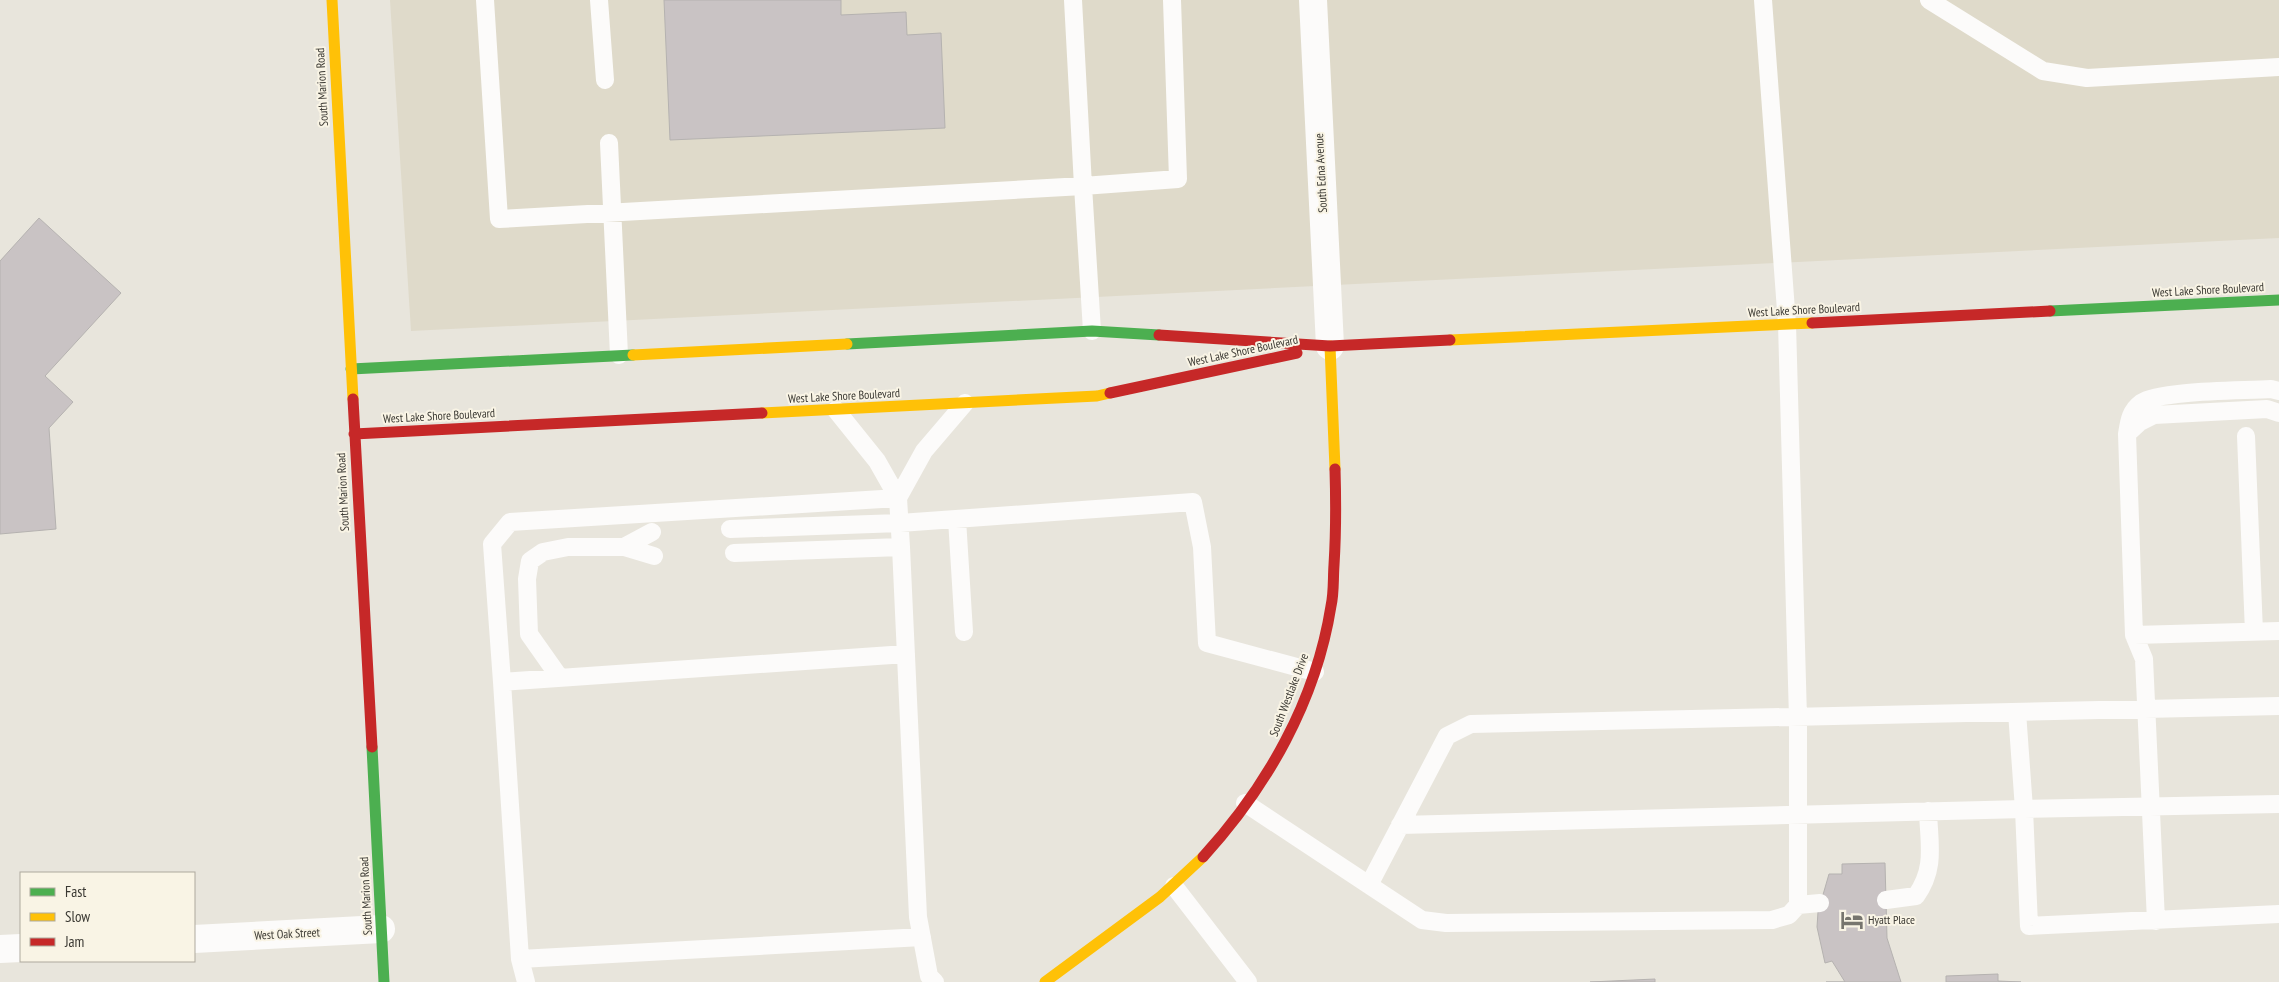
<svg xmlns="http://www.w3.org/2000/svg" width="2279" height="982" viewBox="0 0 2279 982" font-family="'PT Sans Narrow',sans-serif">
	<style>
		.built { fill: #dfdaca }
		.building { fill: #c9c3c4; stroke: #b5b2b0 }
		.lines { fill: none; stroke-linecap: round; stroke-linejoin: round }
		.lane { stroke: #fcfbfa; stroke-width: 18 }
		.street { stroke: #fcfbfa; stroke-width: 28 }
		.fast { stroke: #4caf50; stroke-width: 11 }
		.slow { stroke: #ffc107; stroke-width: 11 }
		.jam { stroke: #c62828; stroke-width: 11 }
		.labels { text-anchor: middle; stroke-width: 4; stroke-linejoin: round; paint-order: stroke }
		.street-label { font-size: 12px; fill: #3a3832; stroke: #f9f4e5 }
		.poi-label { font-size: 12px; fill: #3a3832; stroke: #f9f4e5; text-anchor: start }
	</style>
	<rect width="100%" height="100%" fill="#e8e5dc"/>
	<path class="built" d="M 390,0 L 2279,0 L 2279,238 L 411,331 Z"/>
	<path class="building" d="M 664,0 L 841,0 L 841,15 L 906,12 L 907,35 L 941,33 L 945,128 L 670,140 Z
		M 39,218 L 121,293 L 45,376 L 73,402 L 49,428 L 56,529 L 0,534 L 0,261 Z
		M 1885,863 L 1887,938 L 1901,982 L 1826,982 L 1845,982 L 1832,961 L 1825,963 L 1817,927 L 1818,912 L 1829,874 L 1842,874 L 1842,864 Z
		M 1998,974 L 1998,981 L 2021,982 L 1946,982 L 1946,976 Z
		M 1655,979 L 1655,982 L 1590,982 Z"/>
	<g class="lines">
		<path class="lane" d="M 485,0 L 499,219 L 1083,186 L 1092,331
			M 599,0 L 605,80
			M 1073,0 L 1083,186 L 1178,179 L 1172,0
			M 1929,0 L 2043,71 L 2087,78 L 2279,67
			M 609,143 L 619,355
			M 836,410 L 877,461 L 898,498 L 924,451 L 965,403
			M 2127,434 L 2140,422 L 2154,415 L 2267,409 L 2279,413
			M 2246,436 L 2254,632
			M 957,519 L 964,632
			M 730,529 L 900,523 L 1193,502 L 1202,547 L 1207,643 L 1315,672
			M 624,547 L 652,532
			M 734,553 L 901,547
			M 2134,635 L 2279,631
			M 906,654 L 502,682 L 492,544 L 510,522 L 898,498 L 901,547 L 918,917 L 929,976 L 935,982
			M 560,678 L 529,634 L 527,579 L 530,561 L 543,552 L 568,547 L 624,547 L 654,556
			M 502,682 L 520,959
			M 1245,803 L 1369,885 L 1447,736 L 1471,724 L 2279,706
			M 2279,804 L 2024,809 L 2029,926 L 2279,914
			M 1400,825 L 2024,809 L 2017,712
			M 1369,885 L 1422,920 L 1446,923 L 1772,920 L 1789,915 L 1798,905 L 1798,718 L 1787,324 L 1763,0
			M 1174,886 L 1248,982
			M 1886,900 L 1916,896 C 1936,868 1929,844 1928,811
			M 1798,905 L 1820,903
			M 2156,921 L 2144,659 L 2134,635 L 2127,434 C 2129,422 2130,411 2141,403 C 2160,390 2244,391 2271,389 L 2279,391
			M 526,982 L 520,959 L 922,937"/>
		<path class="street" d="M 1313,0 L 1330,346
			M 194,939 L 381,929
			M 0,949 L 21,948"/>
		<path class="fast" d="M 2050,311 L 2279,300
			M 847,344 L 1092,331 L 1159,335
			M 351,369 L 633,355
			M 372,747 L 384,982"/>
		<path class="slow" d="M 332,0 L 353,399
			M 1450,340 L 1812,323
			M 1330,346 L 1335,469
			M 633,355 L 847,344
			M 762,413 L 1097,396 L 1110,393
			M 1045,982 L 1160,897 L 1203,857"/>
		<path class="jam" d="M 1812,323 L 2050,311
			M 1159,335 L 1330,346 L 1450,340
			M 1110,393 L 1297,353
			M 353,399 L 372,747
			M 354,434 L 762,413
			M 1203,857 C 1267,787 1316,701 1331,606 C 1334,593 1333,579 1334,565 C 1336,533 1336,501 1335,469"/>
	</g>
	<defs>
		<symbol id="hotel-bare" viewBox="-9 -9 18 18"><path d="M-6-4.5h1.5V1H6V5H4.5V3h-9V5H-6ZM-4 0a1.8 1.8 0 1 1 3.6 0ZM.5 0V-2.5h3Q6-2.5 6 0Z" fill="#77756e" stroke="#f9f4e5" stroke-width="2.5" paint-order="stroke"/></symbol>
	</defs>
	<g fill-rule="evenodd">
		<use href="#hotel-bare" x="1836" y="904" width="32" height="32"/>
	</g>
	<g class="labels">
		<g class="street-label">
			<text transform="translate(322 87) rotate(-93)" y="4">South Marion Road</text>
			<text transform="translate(1321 173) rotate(-93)" y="4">South Edna Avenue</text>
			<text transform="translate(2208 290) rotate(-3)" y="4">West Lake Shore Boulevard</text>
			<text transform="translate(1804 310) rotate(-3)" y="4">West Lake Shore Boulevard</text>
			<text transform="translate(1243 351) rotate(-12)" y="4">West Lake Shore Boulevard</text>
			<text transform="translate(844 396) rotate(-3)" y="4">West Lake Shore Boulevard</text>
			<text transform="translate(439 416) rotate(-3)" y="4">West Lake Shore Boulevard</text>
			<text transform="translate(343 492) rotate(-93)" y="4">South Marion Road</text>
			<text transform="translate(1289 695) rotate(-69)" y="4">South Westlake Drive</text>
			<text transform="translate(366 896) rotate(-93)" y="4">South Marion Road</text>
			<text transform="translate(287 934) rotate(-3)" y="4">West Oak Street</text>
		</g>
		<g class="poi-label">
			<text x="1868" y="924">Hyatt Place</text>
		</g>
	</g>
	<rect x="20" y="872" width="175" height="90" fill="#f9f4e5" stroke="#ada99d"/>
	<rect x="30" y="888" width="25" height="8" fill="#4caf50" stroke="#ada99d"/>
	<text x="65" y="897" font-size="15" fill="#3a3832">Fast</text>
	<rect x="30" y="913" width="25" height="8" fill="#ffc107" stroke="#ada99d"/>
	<text x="65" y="922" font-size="15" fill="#3a3832">Slow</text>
	<rect x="30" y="938" width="25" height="8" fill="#c62828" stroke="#ada99d"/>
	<text x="65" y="947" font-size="15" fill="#3a3832">Jam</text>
</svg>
